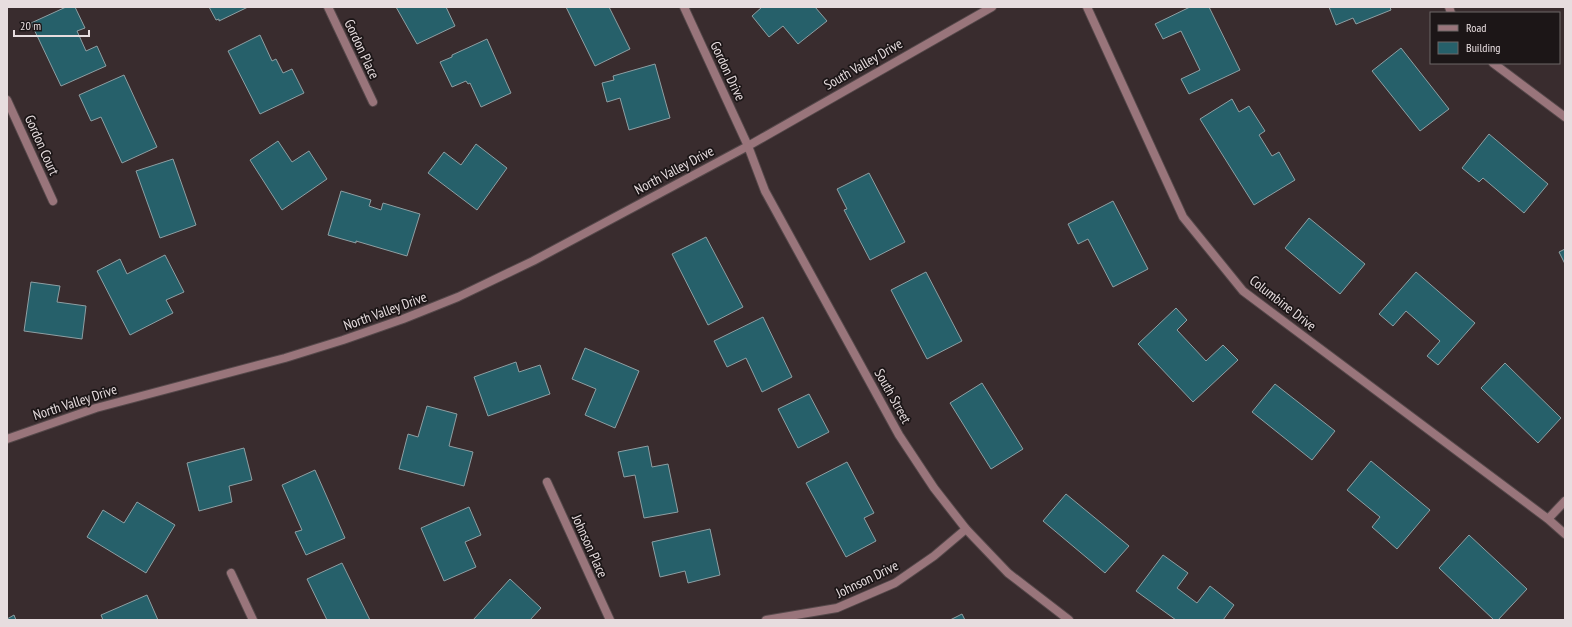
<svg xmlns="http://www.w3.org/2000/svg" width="1572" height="627" viewBox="0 0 1572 627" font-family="'PT Sans Narrow',sans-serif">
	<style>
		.building { fill: #26606a; stroke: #8e9fa3 }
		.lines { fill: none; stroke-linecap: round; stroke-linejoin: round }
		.minor-casing { stroke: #55484a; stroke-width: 10 }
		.tertiary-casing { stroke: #55484a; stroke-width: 10 }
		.minor { stroke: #99757b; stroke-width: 8 }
		.tertiary { stroke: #99757b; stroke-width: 8 }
		.labels { text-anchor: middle; stroke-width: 3.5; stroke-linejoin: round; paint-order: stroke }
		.street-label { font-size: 14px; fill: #e7dddf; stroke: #1c1617 }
	</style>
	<rect width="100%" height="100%" fill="#392c2e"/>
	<path class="building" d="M 66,7 L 75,7 L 85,28 L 77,31 L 86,51 L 97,46 L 106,66 L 61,86 L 31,23 Z
		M 209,7 L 248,7 L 219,21 L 219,19 L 216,20 Z
		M 396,7 L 446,7 L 455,26 L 417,44 Z
		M 566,7 L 609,7 L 630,49 L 595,66 Z
		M 762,7 L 815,7 L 827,21 L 798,44 L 783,26 L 769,37 L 752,16 Z
		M 1190,7 L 1209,7 L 1240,70 L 1189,94 L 1181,79 L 1200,70 L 1181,31 L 1163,39 L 1155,24 Z
		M 1329,7 L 1390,7 L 1391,10 L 1356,24 L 1353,18 L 1336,25 Z
		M 260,35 L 272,61 L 276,59 L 283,73 L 292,69 L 304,93 L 260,114 L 228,51 Z
		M 487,39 L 511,93 L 481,107 L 470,83 L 468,84 L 466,81 L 452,87 L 440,62 L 452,57 L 452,55 Z
		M 1401,48 L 1449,109 L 1420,131 L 1372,71 Z
		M 655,64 L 670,118 L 629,130 L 620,98 L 607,102 L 602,83 L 614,80 L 613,76 Z
		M 124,75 L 157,147 L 122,163 L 101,117 L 91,121 L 79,95 Z
		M 1232,99 L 1239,112 L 1249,106 L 1265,131 L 1259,135 L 1272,156 L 1279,152 L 1295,180 L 1254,205 L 1200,119 Z
		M 1489,134 L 1548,184 L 1524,213 L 1483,178 L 1479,182 L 1462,168 Z
		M 278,141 L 292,162 L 309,151 L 327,179 L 282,210 L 250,160 Z
		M 476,144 L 507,168 L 477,210 L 428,173 L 444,152 L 461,165 Z
		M 173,159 L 196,225 L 160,238 L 136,171 Z
		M 869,173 L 905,242 L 870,260 L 844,210 L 847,209 L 837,189 Z
		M 341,191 L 371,200 L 369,206 L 381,210 L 383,203 L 420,214 L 407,256 L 356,241 L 356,243 L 328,235 Z
		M 1113,201 L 1148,269 L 1113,287 L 1088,239 L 1078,244 L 1068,224 Z
		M 1309,218 L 1365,264 L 1340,294 L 1285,248 Z
		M 706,237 L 743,307 L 708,325 L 672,254 Z
		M 1565,249 L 1565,264 L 1559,252 Z
		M 165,255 L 184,292 L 166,300 L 173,313 L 130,335 L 97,271 L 120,259 L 127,274 Z
		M 926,272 L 962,341 L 927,359 L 891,290 Z
		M 1416,272 L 1475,323 L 1438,365 L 1427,356 L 1440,341 L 1406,311 L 1393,326 L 1379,314 Z
		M 31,282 L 60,286 L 57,302 L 86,306 L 82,339 L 24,331 Z
		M 1176,308 L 1187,320 L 1177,330 L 1206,361 L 1223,345 L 1238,360 L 1193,402 L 1138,344 Z
		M 763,317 L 792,377 L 762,392 L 746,358 L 727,367 L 714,341 Z
		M 585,348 L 639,371 L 615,428 L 585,415 L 596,389 L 572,379 Z
		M 516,362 L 519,372 L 540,365 L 550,394 L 488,416 L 474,377 Z
		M 1505,363 L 1561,418 L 1538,443 L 1481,388 Z
		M 982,383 L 1023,449 L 991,469 L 950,403 Z
		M 1275,384 L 1335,431 L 1312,460 L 1252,412 Z
		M 809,394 L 829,432 L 798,448 L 778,409 Z
		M 427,406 L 457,414 L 449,446 L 473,452 L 464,486 L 399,469 L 408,434 L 418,437 Z
		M 648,446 L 652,467 L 668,464 L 678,512 L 644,518 L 635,475 L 624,477 L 618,452 Z
		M 244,448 L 252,480 L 229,486 L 232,502 L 199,511 L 187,463 Z
		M 1371,461 L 1430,510 L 1397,549 L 1372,527 L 1380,517 L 1347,490 Z
		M 847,462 L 874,513 L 864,518 L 876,541 L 846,557 L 806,483 Z
		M 315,470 L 345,538 L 306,555 L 295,532 L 302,530 L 282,485 Z
		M 1066,494 L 1129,546 L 1105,573 L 1043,521 Z
		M 137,502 L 175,525 L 146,573 L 87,537 L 103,510 L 124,523 Z
		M 469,507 L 481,535 L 465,542 L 476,567 L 444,581 L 421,528 Z
		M 710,529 L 720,575 L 688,583 L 685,571 L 660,577 L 652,542 Z
		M 1469,535 L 1527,589 L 1498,620 L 1494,620 L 1439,568 Z
		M 1163,555 L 1188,573 L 1177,588 L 1197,603 L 1210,586 L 1234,605 L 1223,620 L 1176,620 L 1136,591 Z
		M 342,563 L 370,620 L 327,620 L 307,579 Z
		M 510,579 L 541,608 L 530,620 L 473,620 Z
		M 147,595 L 158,620 L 103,620 L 101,615 Z
		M 962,614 L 965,620 L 950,620 Z
		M 14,615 L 16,620 L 7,620 L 7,619 Z"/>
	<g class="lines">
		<defs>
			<path id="minor" d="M 328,7 L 373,102
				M 684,7 L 748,146
				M 1087,7 L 1183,217 L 1243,291 L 1548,519 L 1565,534
				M 1449,7 L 1451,13
				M 1493,63 L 1565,117
				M 7,100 L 53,201
				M 547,482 L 610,620
				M 1548,519 L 1565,501
				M 231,573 L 253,620
				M 766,620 L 837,608 L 895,583 L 934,556 L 966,529"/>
			<path id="tertiary" d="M 748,146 L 765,191 L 899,435 L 934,488 L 966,529 L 1008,573 L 1069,620
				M 7,439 L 96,408 L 285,358 L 343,340 L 403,319 L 458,297 L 533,261 L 748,146 L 992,7"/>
		</defs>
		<use href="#minor" class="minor-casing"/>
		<use href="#tertiary" class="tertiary-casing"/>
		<use href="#minor" class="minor"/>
		<use href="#tertiary" class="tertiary"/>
	</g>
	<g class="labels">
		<g class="street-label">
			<text transform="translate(362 49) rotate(65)" y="5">Gordon Place</text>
			<text transform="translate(863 64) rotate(-30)" y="5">South Valley Drive</text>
			<text transform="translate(728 71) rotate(65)" y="5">Gordon Drive</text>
			<text transform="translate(42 145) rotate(66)" y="5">Gordon Court</text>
			<text transform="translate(674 170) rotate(-28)" y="5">North Valley Drive</text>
			<text transform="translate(1283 303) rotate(38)" y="5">Columbine Drive</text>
			<text transform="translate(385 311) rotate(-20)" y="5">North Valley Drive</text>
			<text transform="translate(893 396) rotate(61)" y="5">South Street</text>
			<text transform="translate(75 402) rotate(-18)" y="5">North Valley Drive</text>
			<text transform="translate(590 546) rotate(66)" y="5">Johnson Place</text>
			<text transform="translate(867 579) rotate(-26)" y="5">Johnson Drive</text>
		</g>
	</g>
	<rect width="1572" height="627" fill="none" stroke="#e7dddf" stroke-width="16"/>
	<rect x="1430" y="12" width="130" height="52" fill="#1c1617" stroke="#6d6667"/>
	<rect x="1438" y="25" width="20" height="6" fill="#99757b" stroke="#6d6667"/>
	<text x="1466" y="32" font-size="12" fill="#e7dddf">Road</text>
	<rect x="1438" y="42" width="20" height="12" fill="#26606a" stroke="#6d6667"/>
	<text x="1466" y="52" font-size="12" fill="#e7dddf">Building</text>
	<path d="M14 30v6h75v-6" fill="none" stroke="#e7dddf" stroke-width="2"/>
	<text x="20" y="30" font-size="12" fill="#e7dddf" stroke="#1c1617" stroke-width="3" paint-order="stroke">20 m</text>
</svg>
